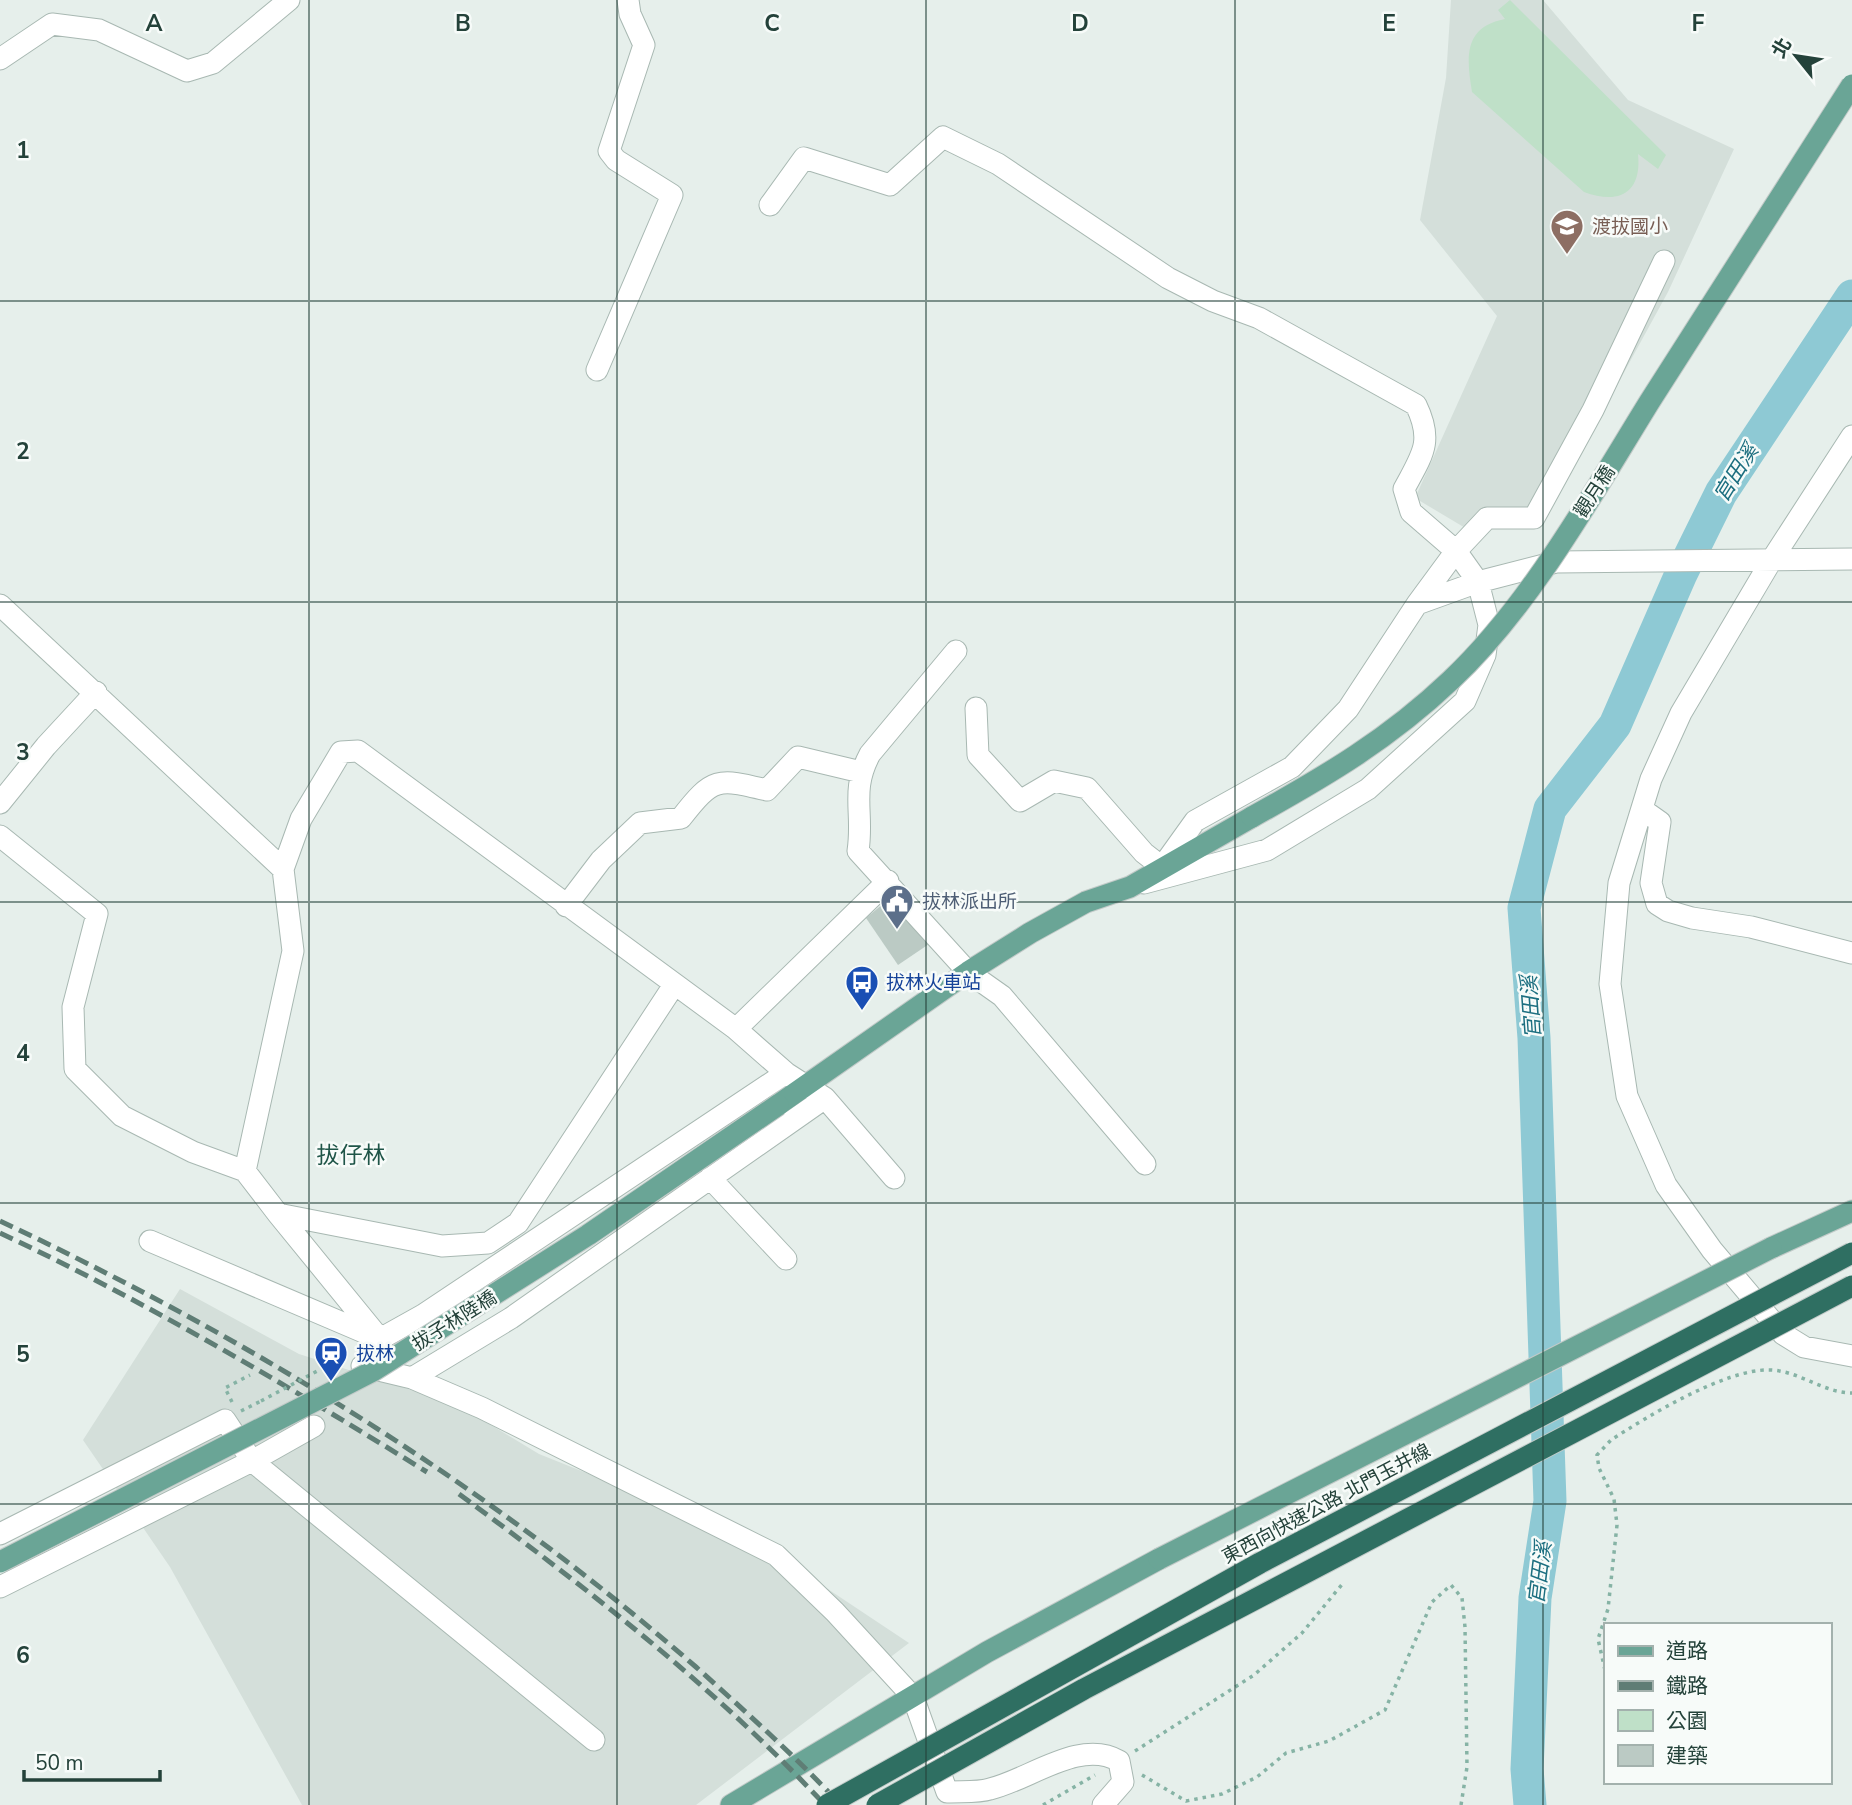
<svg xmlns="http://www.w3.org/2000/svg" width="1852" height="1805" viewBox="0 0 1852 1805" font-family="'Nunito Sans','Noto Sans TC',sans-serif">
	<style>
		.built { fill: #d4dfda }
		.green { fill: #bfe0c8 }
		.lines { fill: none; stroke-linecap: round; stroke-linejoin: round }
		.river { stroke: #8ec9d4; stroke-width: 33 }
		.building { fill: #bbcac4 }
		.minor-casing { stroke: #a8b8b2; stroke-width: 23 }
		.major-casing { stroke: #c2cac8; stroke-width: 23 }
		.path { stroke: #86b3a5; stroke-width: 3.5; stroke-dasharray: 3.5 5; stroke-linecap: butt }
		.minor { stroke: #fff; stroke-width: 21 }
		.major { stroke: #6aa596; stroke-width: 21 }
		.rail { stroke: #5f7d75; stroke-width: 5; stroke-dasharray: 14 7; stroke-linecap: butt }
		.major-bridge-casing { stroke: #c2cac8; stroke-width: 23; stroke-linecap: butt }
		.highway-bridge-casing { stroke: #c2cac8; stroke-width: 23; stroke-linecap: butt }
		.path-bridge { stroke: #86b3a5; stroke-width: 3.5; stroke-dasharray: 3.5 5; stroke-linecap: butt }
		.major-bridge { stroke: #6aa596; stroke-width: 21 }
		.highway-bridge { stroke: #2f6f62; stroke-width: 21 }
		.grid { fill: none; stroke: #24423a; stroke-width: 2; stroke-opacity: 0.55 }
		.labels { text-anchor: middle; stroke-width: 5; stroke-linejoin: round; paint-order: stroke }
		.education-label { font-size: 19px; fill: #785e54; stroke: #f7fbf9; text-anchor: start }
		.street-label { font-size: 19px; fill: #24423a; stroke: #f7fbf9 }
		.service-label { font-size: 19px; fill: #4e5e75; stroke: #f7fbf9; text-anchor: start }
		.transit-label { font-size: 19px; fill: #164399; stroke: #f7fbf9; text-anchor: start }
		.water-label { font-size: 21px; font-style: italic; fill: #1c6f80; stroke: #f7fbf9 }
		.quarter-label { font-size: 23px; fill: #1f5548; stroke: #f7fbf9 }
		.grid-label { font-size: 23px; text-anchor: middle; font-weight: bold; fill: #24423a; stroke: #f7fbf9; stroke-width: 5; stroke-linejoin: round; paint-order: stroke }
	</style>
	<rect width="100%" height="100%" fill="#e6efeb"/>
	<path class="built" d="M 1451,0 L 1543,0 L 1628,100 L 1734,149 L 1668,292 L 1540,526 L 1467,529 L 1415,498 L 1497,316 L 1420,220 L 1446,78 Z
		M 180,1289 L 299,1354 L 458,1405 L 539,1454 L 754,1540 L 909,1643 L 696,1805 L 302,1805 L 170,1567 L 83,1440 Z"/>
	<path class="green" d="M 1510,0 L 1666,155 L 1658,169 L 1638,154 C 1642,193 1619,205 1584,192 L 1472,92 C 1466,56 1464,27 1505,19 L 1498,10 Z"/>
	<g class="lines">
		<path class="river" d="M 1530,1805 L 1527,1769 L 1535,1598 L 1550,1501 L 1534,1038 L 1524,908 L 1550,809 L 1615,725 L 1681,574 L 1721,493 L 1852,296"/>
	</g>
	<path class="building" d="M 895,894 L 929,944 L 898,965 L 866,918 Z"/>
	<g class="lines">
		<defs>
			<path id="minor" d="M 0,59 L 52,24 L 99,30 L 187,71 L 213,63 L 289,0
				M 770,205 L 804,158 L 890,185 L 943,137 L 998,164 L 1168,278 L 1213,301 L 1259,318 L 1416,405 C 1434,442 1422,455 1404,489 L 1411,512 L 1456,551 L 1478,582 L 1489,625 L 1485,655 L 1465,701 L 1368,789 L 1267,850 L 1144,883
				M 597,370 L 672,195 L 616,160 L 609,151 L 644,45 L 630,14 L 628,0
				M 1852,436 L 1771,561 L 1681,713 L 1651,779 L 1619,883 L 1610,984 L 1627,1096 L 1666,1185 L 1712,1250 L 1783,1334 L 1804,1347 L 1852,1356
				M 1417,604 L 1456,551 L 1487,518 L 1534,518 L 1593,410 L 1664,261
				M 0,605 L 283,869
				M 956,651 L 870,754 C 850,791 864,812 858,851 L 968,972 L 1002,996 L 1145,1164
				M 976,708 L 978,755 L 1020,801 L 1054,781 L 1087,788 L 1144,853 L 1162,867 L 1195,821 L 1292,767 L 1348,709 L 1417,604 L 1478,582 L 1556,562 L 1852,559
				M 0,803 L 46,746 L 96,692
				M 1643,810 L 1660,822 L 1651,883 L 1657,904 L 1668,911 L 1692,918 L 1751,927 L 1852,953
				M 0,836 L 97,914 L 73,1007 L 75,1069 L 122,1116 L 193,1152 L 245,1171
				M 566,906 L 601,860 L 640,823 L 681,818 C 713,777 717,778 767,790 L 798,757 L 861,772
				M 674,985 L 518,1223 L 488,1243 L 442,1246 L 278,1214 L 245,1171 L 293,951 L 283,869 L 301,819 L 341,752 L 358,751 L 736,1029 L 786,1073 L 825,1098 L 894,1178
				M 736,1029 L 888,881
				M 710,1178 L 786,1259
				M 278,1214 L 375,1333
				M 150,1241 L 380,1339 L 423,1315 L 786,1073
				M 362,1366 L 412,1378 L 482,1408 L 776,1555 L 835,1612 L 913,1697 L 947,1792 C 961,1791 977,1793 990,1789 C 1029,1780 1080,1738 1119,1761 L 1123,1782 L 1103,1805
				M 412,1378 L 511,1318 L 825,1098
				M 0,1534 L 225,1420 L 252,1461 L 594,1740
				M 0,1587 L 252,1461 L 314,1426"/>
			<path id="major" d="M 778,1105 L 968,972 L 1030,933 L 1086,902 L 1130,887 L 1252,817
				M 1771,1248 L 1852,1211
				M 731,1805 L 987,1652 L 1159,1559"/>
		</defs>
		<use href="#minor" class="minor-casing"/>
		<use href="#major" class="major-casing"/>
		<path class="path" d="M 323,1368 L 346,1356
			M 232,1402 L 225,1388 L 250,1375
			M 241,1411 L 261,1401
			M 1605,1670 L 1598,1639 L 1608,1609 L 1617,1525 L 1614,1499 L 1599,1468 L 1597,1455 L 1611,1440 C 1648,1416 1725,1369 1769,1370 C 1798,1370 1823,1393 1852,1393
			M 1135,1751 L 1254,1675 L 1302,1633 L 1344,1582
			M 1142,1775 L 1186,1801 L 1222,1794 L 1257,1777 L 1286,1753 L 1329,1741 L 1385,1710 L 1432,1602 L 1451,1585 L 1462,1598 L 1465,1627 L 1467,1767 L 1461,1805
			M 1043,1805 L 1095,1775"/>
		<use href="#minor" class="minor"/>
		<use href="#major" class="major"/>
		<path class="rail" d="M 0,1221 C 251,1339 487,1485 696,1667 C 746,1712 795,1756 841,1805
			M 0,1233 C 149,1303 288,1386 427,1472
			M 459,1494 C 588,1589 716,1688 825,1805"/>
		<defs>
			<path id="major-bridge" d="M 1252,817 C 1326,776 1389,739 1451,680 C 1530,606 1593,493 1650,401 C 1717,295 1785,191 1852,85
				M 1159,1559 L 1771,1248
				M 0,1562 L 373,1371 L 588,1235 L 778,1105"/>
			<path id="highway-bridge" d="M 827,1805 L 1260,1563 L 1852,1253
				M 877,1805 L 1084,1689 L 1852,1286"/>
		</defs>
		<use href="#major-bridge" class="major-bridge-casing"/>
		<use href="#highway-bridge" class="highway-bridge-casing"/>
		<path class="path-bridge" d="M 261,1401 L 323,1368"/>
		<use href="#major-bridge" class="major-bridge"/>
		<use href="#highway-bridge" class="highway-bridge"/>
	</g>
	<path class="grid" d="M 309,0 L 309,1805M 617,0 L 617,1805M 926,0 L 926,1805M 1235,0 L 1235,1805M 1543,0 L 1543,1805M 0,301 L 1852,301M 0,602 L 1852,602M 0,902 L 1852,902M 0,1203 L 1852,1203M 0,1504 L 1852,1504"/>
	<defs>
		<symbol id="school-pin" viewBox="-11 -11 22 30"><path d="M0 17L-7.5 6A9.5 9.5 0 1 1 7.5 6Z" fill="#8d6e63" stroke="#f7fbf9"/><path d="M0-5L7-2L0 1L-7-2ZM-4 1L0 2.5L4 1V4Q0 6-4 4Z" fill="#fff"/></symbol>
		<symbol id="civic-pin" viewBox="-11 -11 22 30"><path d="M0 17L-7.5 6A9.5 9.5 0 1 1 7.5 6Z" fill="#5c6f8a" stroke="#f7fbf9"/><path d="M-.6-6.5H3V-4.5H.6V-3L4-1V1h2V6H-6V1h2V-1L-.6-3ZM-1.2 2.5V6h2.4V2.5Z" fill="#fff"/></symbol>
		<symbol id="bus-pin" viewBox="-11 -11 22 30"><path d="M0 17L-7.5 6A9.5 9.5 0 1 1 7.5 6Z" fill="#1a4fb4" stroke="#f7fbf9"/><path d="M-5-6H5V4H4V6H2V4H-2V6H-4V4H-5ZM-3.5-4V0h7V-4ZM-3.5 1.2v1.5H-2V1.2ZM2 1.2v1.5H3.5V1.2Z" fill="#fff"/></symbol>
		<symbol id="station-pin" viewBox="-11 -11 22 30"><path d="M0 17L-7.5 6A9.5 9.5 0 1 1 7.5 6Z" fill="#1a4fb4" stroke="#f7fbf9"/><path d="M-3-6H3Q5-6 5-4V2Q5 4 3 4L4.5 6H3L1.5 4h-3L-3 6H-4.5L-3 4Q-5 4-5 2V-4Q-5-6-3-6ZM-3.5-4v3h7v-3ZM-3.5 1v1.5H-2V1ZM2 1v1.5H3.5V1Z" fill="#fff"/></symbol>
	</defs>
	<g fill-rule="evenodd">
		<use href="#school-pin" x="1548" y="207" width="38" height="52"/>
		<use href="#civic-pin" x="878" y="882" width="38" height="52"/>
		<use href="#bus-pin" x="843" y="963" width="38" height="52"/>
		<use href="#station-pin" x="312" y="1334" width="38" height="52"/>
	</g>
	<g class="labels">
		<g class="education-label">
			<text x="1592" y="233">渡拔國小</text>
		</g>
		<g class="street-label">
			<text transform="translate(1594 491) rotate(-57)" y="7">觀月穚</text>
			<text transform="translate(454 1320) rotate(-32)" y="7">拔子林陸橋</text>
			<text transform="translate(1326 1503) rotate(-28)" y="7">東西向快速公路 北門玉井線</text>
		</g>
		<g class="service-label">
			<text x="922" y="908">拔林派出所</text>
		</g>
		<g class="transit-label">
			<text x="886" y="989">拔林火車站</text>
			<text x="356" y="1360">拔林</text>
		</g>
		<g class="water-label">
			<text transform="translate(1736 473) rotate(-58)" y="7">官田溪</text>
			<text transform="translate(1531 1007) rotate(-94)" y="7">官田溪</text>
			<text transform="translate(1540 1573) rotate(-83)" y="7">官田溪</text>
		</g>
		<g class="quarter-label">
			<text x="351" y="1163">拔仔林</text>
		</g>
	</g>
	<g class="grid-label">
		<text x="154" y="31">A</text>
		<text x="463" y="31">B</text>
		<text x="772" y="31">C</text>
		<text x="1080" y="31">D</text>
		<text x="1389" y="31">E</text>
		<text x="1698" y="31">F</text>
		<text x="23" y="158">1</text>
		<text x="23" y="459">2</text>
		<text x="23" y="760">3</text>
		<text x="23" y="1061">4</text>
		<text x="23" y="1362">5</text>
		<text x="23" y="1663">6</text>
	</g>
	<rect x="1604" y="1623" width="228" height="161" fill="#f7fbf9" stroke="#a3b1ad" stroke-width="2"/>
	<rect x="1618" y="1646" width="35" height="10" fill="#6aa596" stroke="#a3b1ad" stroke-width="2"/>
	<text x="1666" y="1658" font-size="21" fill="#24423a">道路</text>
	<rect x="1618" y="1681" width="35" height="10" fill="#5f7d75" stroke="#a3b1ad" stroke-width="2"/>
	<text x="1666" y="1693" font-size="21" fill="#24423a">鐵路</text>
	<rect x="1618" y="1710" width="35" height="21" fill="#bfe0c8" stroke="#a3b1ad" stroke-width="2"/>
	<text x="1666" y="1728" font-size="21" fill="#24423a">公園</text>
	<rect x="1618" y="1745" width="35" height="21" fill="#bbcac4" stroke="#a3b1ad" stroke-width="2"/>
	<text x="1666" y="1763" font-size="21" fill="#24423a">建築</text>
	<g transform="translate(1796 56) rotate(300)" stroke="#f7fbf9" stroke-width="5" paint-order="stroke">
	<path d="M0-5L12 26L0 18L-12 26Z" fill="#24423a"/>
	<text y="-10" font-size="19" font-weight="bold" text-anchor="middle" fill="#24423a">北</text>
	</g>
	<path d="M24 1770v10h136v-10" fill="none" stroke="#24423a" stroke-width="3.5"/>
	<text x="35" y="1770" font-size="21" fill="#24423a" stroke="#f7fbf9" stroke-width="5" paint-order="stroke">50 m</text>
</svg>
